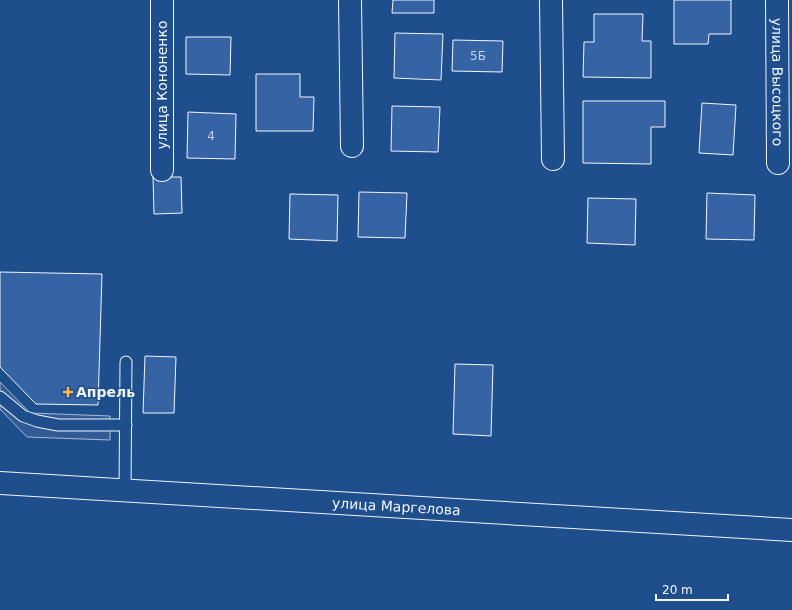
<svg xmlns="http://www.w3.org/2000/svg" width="792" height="610" viewBox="0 0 792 610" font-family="'DejaVu Sans',sans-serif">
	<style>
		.parking { fill: #305b95; stroke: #a8bbd7 }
		.building { fill: #3563a3; stroke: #f2f6ff }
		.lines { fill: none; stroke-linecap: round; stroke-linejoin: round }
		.service-casing { stroke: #f2f6ff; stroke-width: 13 }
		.minor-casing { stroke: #f2f6ff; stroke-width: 24 }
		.tertiary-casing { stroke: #f2f6ff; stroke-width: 24 }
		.service { stroke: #1f4e8c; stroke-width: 11 }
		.minor { stroke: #1f4e8c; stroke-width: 22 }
		.tertiary { stroke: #1f4e8c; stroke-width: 22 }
		.poi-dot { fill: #ffb74d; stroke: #1f4e8c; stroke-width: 1.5 }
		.labels { text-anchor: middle; stroke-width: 3; stroke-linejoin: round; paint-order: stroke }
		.number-label { font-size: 12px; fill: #c3d1e8 }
		.street-label { font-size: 14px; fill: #f2f6ff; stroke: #1f4e8c }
		.poi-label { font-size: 14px; font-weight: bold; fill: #f2f6ff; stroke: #1f4e8c; text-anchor: start }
	</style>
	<rect width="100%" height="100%" fill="#1f4e8c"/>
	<path class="parking" d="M 0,382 L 30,413 L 110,416 L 110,440 L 27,437 L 0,409 Z"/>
	<path class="building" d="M 393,0 L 434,0 L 434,13 L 392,13 Z
		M 674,0 L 731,0 L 731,34 L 709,34 L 708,44 L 674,44 Z
		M 594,14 L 643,14 L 642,41 L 651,41 L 651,78 L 583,77 L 584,42 L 594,42 Z
		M 395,33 L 443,34 L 441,80 L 394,78 Z
		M 186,37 L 231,37 L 230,75 L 186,74 Z
		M 453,40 L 503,41 L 502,72 L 452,71 Z
		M 256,74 L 300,74 L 300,97 L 314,97 L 313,131 L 256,131 Z
		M 583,101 L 665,101 L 665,127 L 651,127 L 651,164 L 583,163 Z
		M 702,103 L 736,105 L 733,155 L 699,153 Z
		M 392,106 L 440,107 L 438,152 L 391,151 Z
		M 188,112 L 236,114 L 235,159 L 187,158 Z
		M 153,177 L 181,177 L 182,213 L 154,214 Z
		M 359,192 L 407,193 L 405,238 L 358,237 Z
		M 707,193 L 755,195 L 754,240 L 706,239 Z
		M 290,194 L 338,195 L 337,241 L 289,239 Z
		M 588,198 L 636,199 L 635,245 L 587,243 Z
		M 0,272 L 102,274 L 98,405 L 36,404 L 0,367 Z
		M 145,356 L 176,357 L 174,413 L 143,413 Z
		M 455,364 L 493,365 L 491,436 L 453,434 Z"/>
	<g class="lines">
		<defs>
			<path id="service" d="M 0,397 L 23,416 L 37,421 L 58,425 L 126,425
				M 125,490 L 126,362"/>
			<g id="minor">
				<path d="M 350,0 L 352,146"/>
				<path d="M 551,0 L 553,159"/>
				<path id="s1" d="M 777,0 L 778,163"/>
				<path d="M 162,170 L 162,0"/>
			</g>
			<g id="tertiary">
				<path id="s2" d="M 0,483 L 792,530"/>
			</g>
		</defs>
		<use href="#service" class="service-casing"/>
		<use href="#minor" class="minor-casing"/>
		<use href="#tertiary" class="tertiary-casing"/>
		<use href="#service" class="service"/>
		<use href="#minor" class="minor"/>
		<use href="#tertiary" class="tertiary"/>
	</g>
	<path class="poi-dot" d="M66 386h4v4h4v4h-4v4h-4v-4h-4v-4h4z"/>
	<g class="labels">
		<g class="number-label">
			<text x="478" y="60">5Б</text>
			<text x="211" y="140">4</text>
		</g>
		<g class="street-label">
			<text dy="5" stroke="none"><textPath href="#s1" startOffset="82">улица Высоцкого</textPath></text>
			<text transform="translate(162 85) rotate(-90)" y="5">улица Кононенко</text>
			<text dy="5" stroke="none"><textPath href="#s2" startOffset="397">улица Маргелова</textPath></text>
		</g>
		<g class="poi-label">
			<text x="76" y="397">Апрель</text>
		</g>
	</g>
	<path d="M656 594v6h72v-6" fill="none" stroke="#f2f6ff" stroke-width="2"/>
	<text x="662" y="594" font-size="12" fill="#f2f6ff" stroke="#1f4e8c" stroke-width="3" paint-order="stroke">20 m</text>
</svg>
